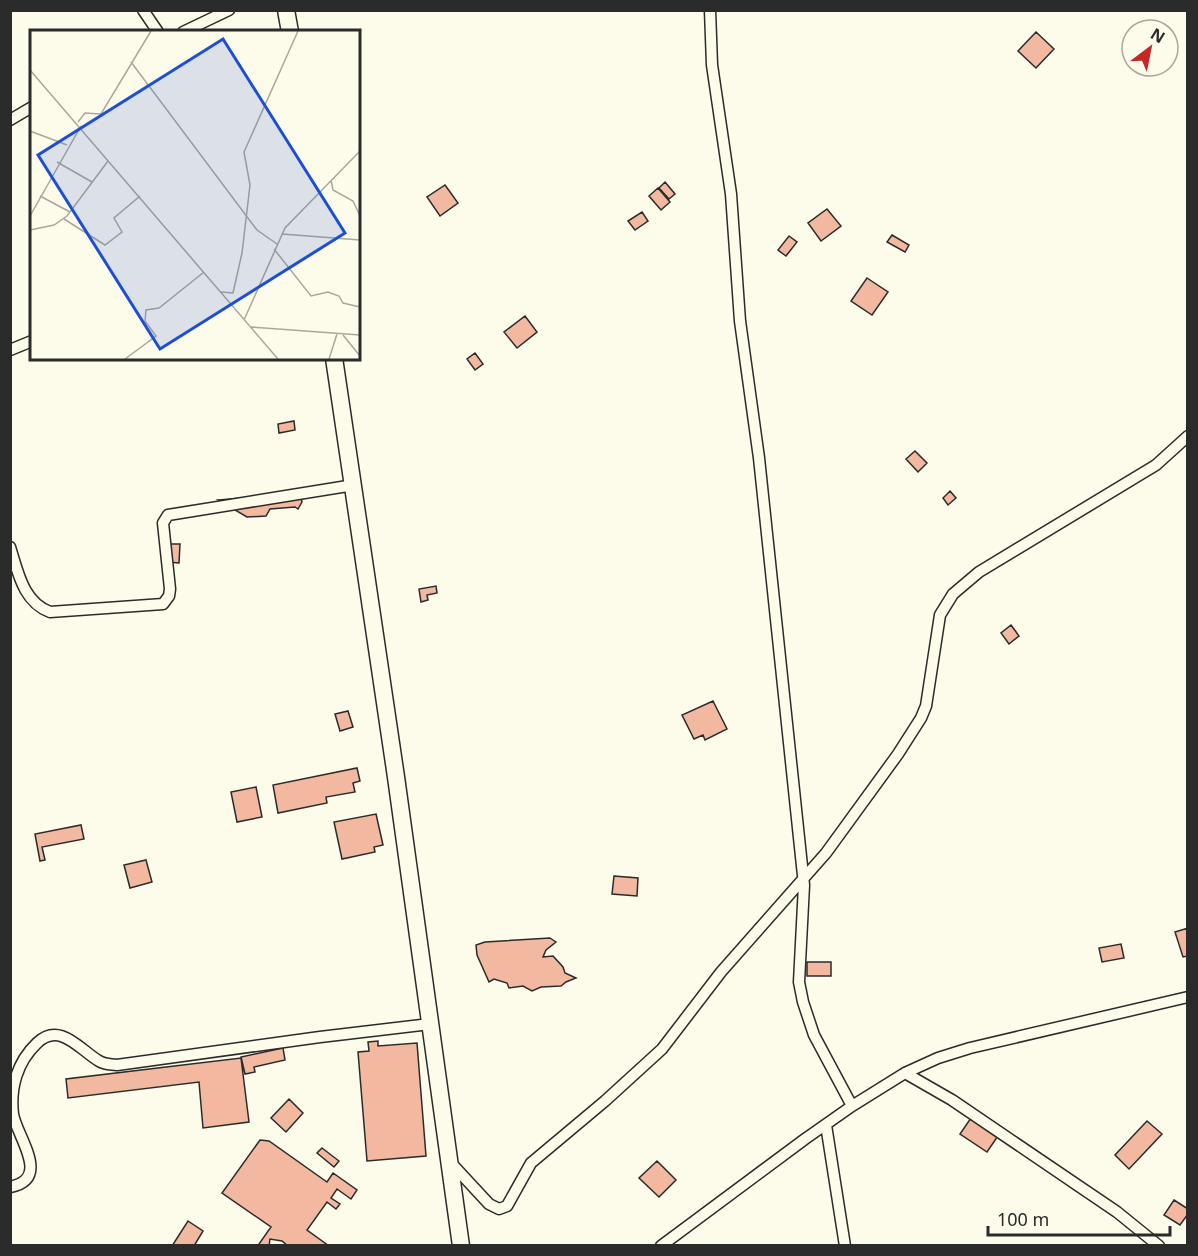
<svg xmlns="http://www.w3.org/2000/svg" width="1198" height="1256" viewBox="0 0 1198 1256" font-family="'Noto Sans',sans-serif">
	<style>
		.building { fill: #f2b8a0; stroke: #2b2b2b; stroke-width: 1.5 }
		.lines { fill: none; stroke-linecap: round; stroke-linejoin: round }
		.minor-casing { stroke: #2b2b2b; stroke-width: 13 }
		.primary-casing { stroke: #2b2b2b; stroke-width: 19 }
		.minor { stroke: #fdfbea; stroke-width: 10 }
		.primary { stroke: #fdfbea; stroke-width: 16 }
		.inset-road { fill: none; stroke: #a9a89e; stroke-width: 1.5 }
		.view { fill: #1d4ed8; fill-opacity: 0.15; stroke: #1d4ed8; stroke-width: 3 }
		.inset-edge { fill: none; stroke: #2b2b2b; stroke-width: 3 }
	</style>
	<rect width="100%" height="100%" fill="#fdfbea"/>
	<path class="building" d="M 1036,32 L 1054,49 L 1036,68 L 1018,51 Z
		M 665,182 L 675,194 L 669,199 L 659,188 Z
		M 445,185 L 458,203 L 440,216 L 427,197 Z
		M 658,188 L 670,202 L 661,210 L 649,196 Z
		M 827,209 L 841,226 L 821,241 L 808,223 Z
		M 642,212 L 648,221 L 635,230 L 628,221 Z
		M 892,235 L 909,245 L 905,252 L 887,242 Z
		M 789,236 L 797,242 L 786,256 L 778,250 Z
		M 867,278 L 888,292 L 872,315 L 851,301 Z
		M 525,316 L 537,332 L 517,348 L 504,332 Z
		M 475,353 L 483,364 L 475,370 L 467,359 Z
		M 294,421 L 295,430 L 279,433 L 278,424 Z
		M 915,451 L 927,463 L 918,472 L 906,459 Z
		M 950,491 L 956,498 L 948,505 L 943,498 Z
		M 300,493 L 302,502 L 298,509 L 295,507 L 270,509 L 266,516 L 247,517 L 218,500 Z
		M 169,544 L 180,544 L 179,563 L 168,562 Z
		M 436,586 L 437,593 L 427,595 L 428,600 L 421,602 L 419,589 Z
		M 1011,625 L 1019,636 L 1009,644 L 1001,633 Z
		M 713,701 L 727,729 L 705,740 L 703,735 L 694,739 L 682,715 Z
		M 348,711 L 353,727 L 340,731 L 335,714 Z
		M 357,768 L 360,781 L 353,783 L 355,792 L 326,797 L 327,803 L 278,813 L 273,785 Z
		M 256,787 L 262,817 L 237,822 L 231,792 Z
		M 376,814 L 383,845 L 374,847 L 375,852 L 342,859 L 334,822 Z
		M 81,825 L 84,839 L 42,847 L 45,860 L 40,861 L 35,834 Z
		M 146,860 L 152,882 L 130,888 L 124,865 Z
		M 614,876 L 638,878 L 637,896 L 612,894 Z
		M 1188,928 L 1188,956 L 1183,957 L 1175,932 Z
		M 550,938 L 556,942 L 546,950 L 543,957 L 553,956 L 563,967 L 565,973 L 576,978 L 566,982 L 561,986 L 541,987 L 532,991 L 523,986 L 509,988 L 507,983 L 494,979 L 489,982 L 477,955 L 476,945 L 485,942 Z
		M 1121,944 L 1124,958 L 1102,962 L 1099,948 Z
		M 807,962 L 831,962 L 831,976 L 807,976 Z
		M 378,1041 L 378,1046 L 417,1043 L 426,1156 L 367,1161 L 358,1052 L 369,1051 L 368,1042 Z
		M 283,1048 L 285,1060 L 254,1067 L 255,1072 L 245,1074 L 241,1057 Z
		M 241,1058 L 249,1122 L 203,1128 L 199,1082 L 68,1098 L 66,1079 Z
		M 289,1099 L 303,1113 L 286,1132 L 271,1118 Z
		M 973,1115 L 1000,1133 L 987,1152 L 960,1134 Z
		M 1147,1121 L 1162,1134 L 1129,1169 L 1115,1155 Z
		M 260,1140 L 269,1141 L 327,1182 L 333,1173 L 357,1190 L 351,1199 L 337,1189 L 331,1198 L 340,1204 L 336,1209 L 327,1202 L 307,1230 L 329,1246 L 288,1246 L 282,1241 L 270,1239 L 269,1246 L 260,1246 L 259,1244 L 271,1227 L 222,1193 Z
		M 322,1148 L 339,1161 L 334,1167 L 317,1153 Z
		M 657,1161 L 676,1180 L 659,1197 L 639,1178 Z
		M 1174,1200 L 1188,1209 L 1188,1214 L 1180,1225 L 1164,1215 Z
		M 188,1221 L 203,1231 L 194,1246 L 172,1246 Z"/>
	<g class="lines">
		<defs>
			<path id="minor" d="M 143,10 L 158,32
				M 710,10 L 712,65 L 731,194 L 740,321 L 759,458 L 804,885 L 799,982 L 803,1002 L 814,1035 L 852,1106
				M 183,32 L 229,10
				M 10,120 L 32,107
				M 10,350 L 32,341
				M 10,547 C 18,572 23,602 50,612 L 163,604 L 169,596 L 170,589 L 163,523 L 168,515 L 354,485
				M 905,1073 L 952,1100 L 1117,1212 L 1159,1246
				M 826,1125 L 845,1246
				M 451,1163 L 489,1204 L 499,1209 L 507,1206 L 531,1163 L 605,1101 L 662,1049 L 721,972 L 826,853 L 898,754 L 921,718 L 926,706 L 940,615 L 953,594 L 979,572 L 1156,465 L 1188,436
				M 10,1187 C 52,1179 17,1137 13,1114 C 10,1088 17,1062 37,1043 C 60,1021 80,1050 99,1061 C 105,1065 111,1064 117,1065 L 320,1037 L 430,1024
				M 661,1246 L 805,1139 L 852,1106 L 905,1073 L 938,1058 L 970,1048 L 1188,997"/>
			<path id="primary" d="M 286,10 L 290,32
				M 334,358 L 396,777 L 461,1246"/>
		</defs>
		<use href="#minor" class="minor-casing"/>
		<use href="#primary" class="primary-casing"/>
		<use href="#minor" class="minor"/>
		<use href="#primary" class="primary"/>
	</g>
	<g transform="translate(30 30)">
		<rect width="330" height="330" fill="#fdfbea"/>
		<path class="inset-road" d="M 101,32 L 227,200 L 247,214M 0,40 L 248,329M 48,92 L 55,83 L 71,84 L 121,1M 0,101 L 37,115M 27,132 L 62,152M 301,150 L 303,160 L 323,171 L 330,186M 10,166 L 40,182M 0,186 L 51,96M 34,189 L 75,215 L 92,202 L 84,188 L 110,166M 0,200 L 24,195 L 37,186 L 78,131M 252,204 L 330,210M 244,219 L 281,266 L 298,262 L 309,266 L 313,273 L 330,277M 191,262 L 203,263 L 212,223 L 220,155 L 214,122 L 268,1M 214,290 L 255,198 L 330,121M 221,297 L 330,305M 313,305 L 330,326M 95,329 L 126,306 L 115,291 L 116,280 L 129,278 L 174,242M 299,329 L 307,304"/>
		<path class="view" d="M 193,9 L 315,203 L 130,319 L 8,125 Z"/>
		<rect width="330" height="330" class="inset-edge"/>
	</g>
	<rect width="1198" height="1256" fill="none" stroke="#2b2b2b" stroke-width="24"/>
	<g transform="translate(1150 48) rotate(32)"><circle r="28" fill="#fdfbea" stroke="#a9a89e" stroke-width="1.5"/>
	<path d="M0-4.5L10 22L0 15L-10 22Z" fill="#c62828"/>
	<text y="-9" font-size="16" font-weight="bold" text-anchor="middle" fill="#2b2b2b">N</text>
	</g>
	<path d="M988 1226v9h182v-9" fill="none" stroke="#2b2b2b" stroke-width="3"/>
	<text x="997" y="1226" font-size="18" fill="#2b2b2b" stroke="#fdfbea" stroke-width="4.5" paint-order="stroke">100 m</text>
</svg>
